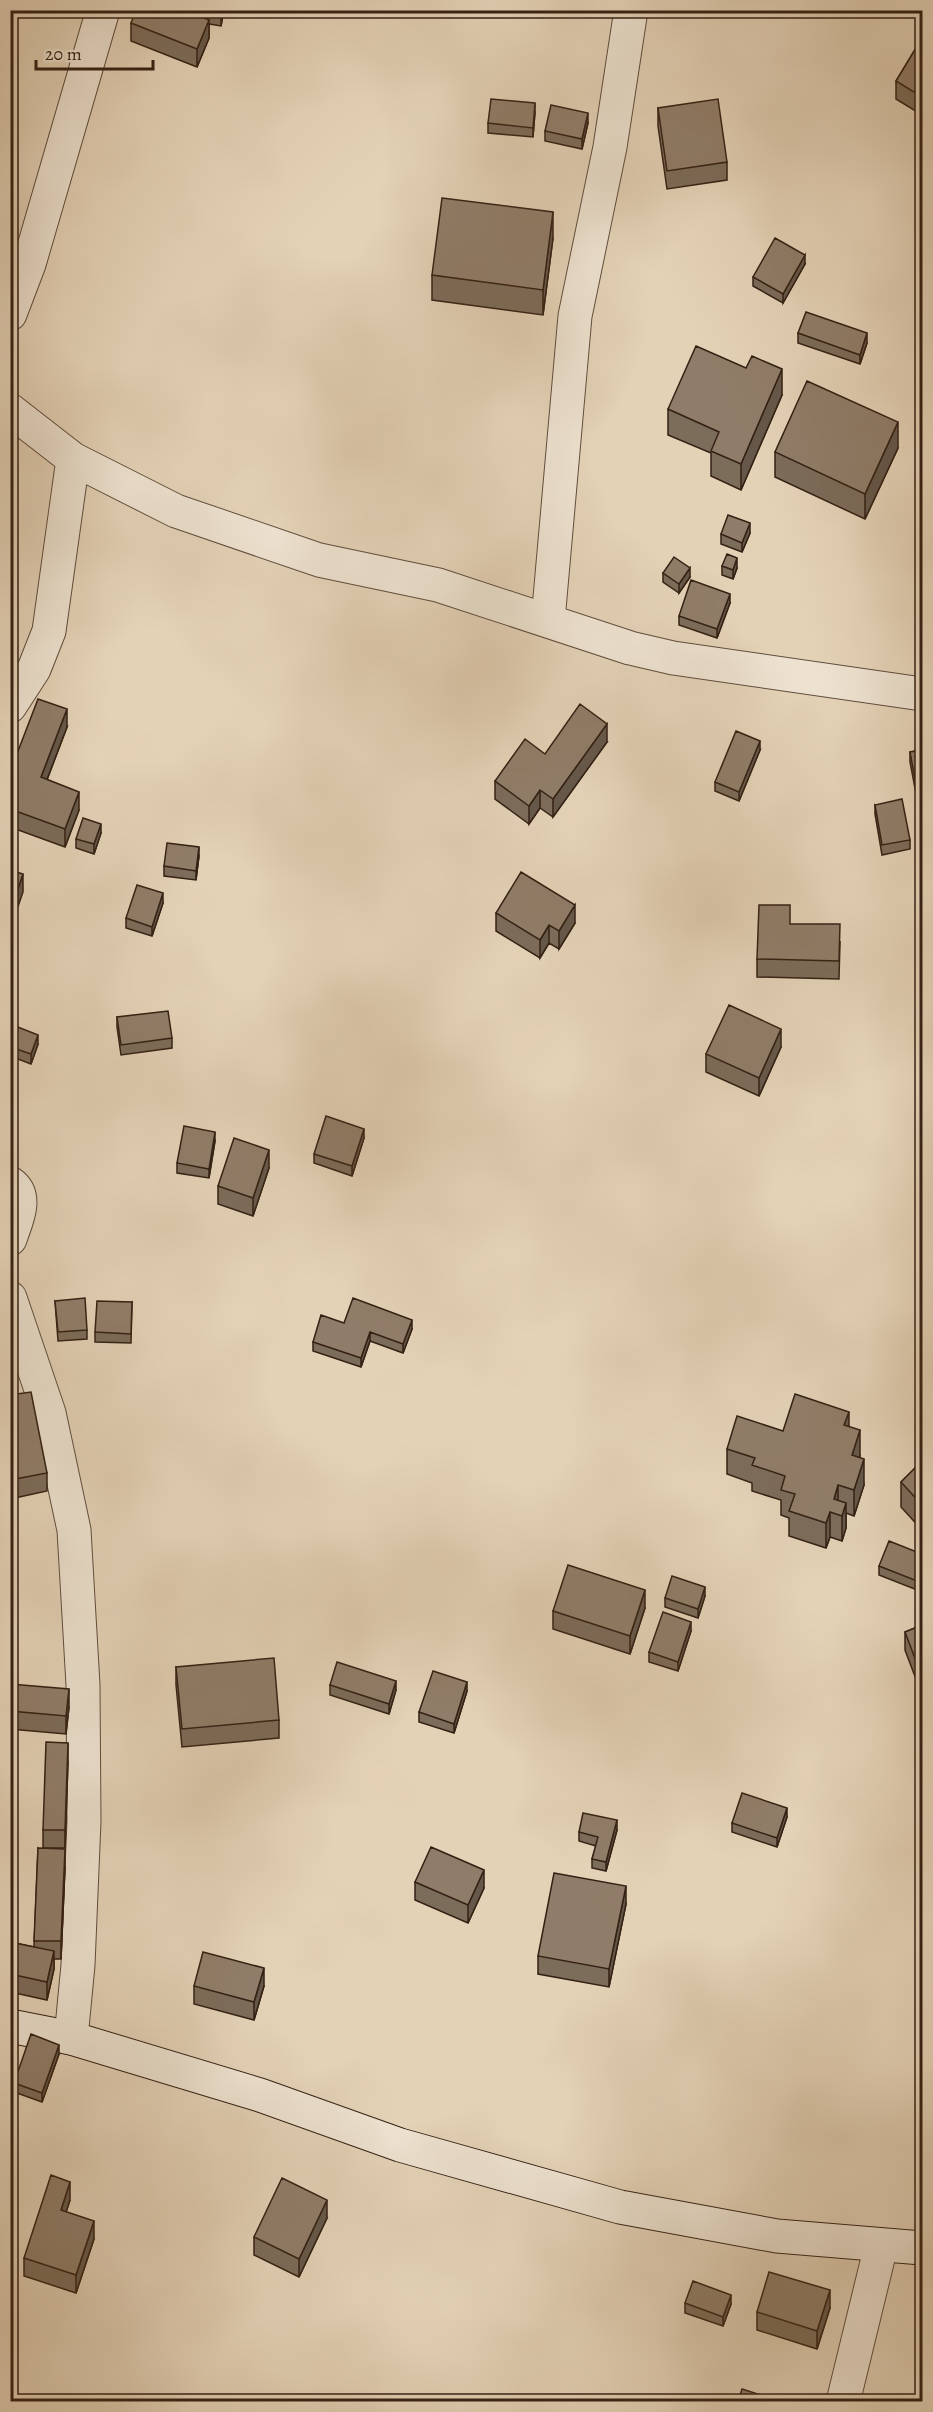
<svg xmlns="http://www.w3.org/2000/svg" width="933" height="2412" viewBox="0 0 933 2412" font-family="Alegreya,serif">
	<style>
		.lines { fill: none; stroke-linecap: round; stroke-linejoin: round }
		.street-casing { stroke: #604d3d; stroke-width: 35 }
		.secondary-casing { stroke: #342114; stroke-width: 35 }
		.street { stroke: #ede2d0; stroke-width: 33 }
		.secondary { stroke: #ede2d0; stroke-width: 33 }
		.wall { fill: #7c6c5a; stroke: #342114; stroke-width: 1.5 }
		.shaded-wall { fill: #65584a; stroke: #342114; stroke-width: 1.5 }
		.building { fill: #907d69; stroke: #342114; stroke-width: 1.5 }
	</style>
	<rect width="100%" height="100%" fill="#e4d2b7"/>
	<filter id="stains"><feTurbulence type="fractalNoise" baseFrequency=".00333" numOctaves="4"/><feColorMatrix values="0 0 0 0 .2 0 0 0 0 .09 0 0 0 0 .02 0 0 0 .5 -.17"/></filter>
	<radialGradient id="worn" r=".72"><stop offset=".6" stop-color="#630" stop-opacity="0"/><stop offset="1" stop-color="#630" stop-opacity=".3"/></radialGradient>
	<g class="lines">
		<defs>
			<path id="street" d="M 10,314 L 29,264 L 103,10
				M 10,410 L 73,459 L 176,511 L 319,560 L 438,585 L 630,648 L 673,658 L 922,694
				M 548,620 L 575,316 L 610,147 L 631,10
				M 10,706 L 34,669 L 49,631 L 73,459
				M 10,1183 C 29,1196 16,1221 10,1239
				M 10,1298 L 49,1413 L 74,1530 L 83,1685 L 84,1821 L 78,1965 L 71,2038
				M 843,2402 L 881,2246"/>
			<path id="secondary" d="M 10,2026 L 71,2038 L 260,2095 L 400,2145 L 620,2207 L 777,2236 L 922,2248"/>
		</defs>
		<use href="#street" class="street-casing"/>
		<use href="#secondary" class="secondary-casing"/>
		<use href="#street" class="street"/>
		<use href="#secondary" class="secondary"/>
	</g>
	<path class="wall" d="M 194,10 L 224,10 L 221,26 L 209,24 L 209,38 L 197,67 L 131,41 L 131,23 L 194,14 Z
		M 922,38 L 922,115 L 896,99 L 896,81 Z
		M 658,108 L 727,162 L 727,180 L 667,189 L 658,126 Z
		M 535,112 L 533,137 L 488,133 L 488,123 Z
		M 588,123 L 582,149 L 545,141 L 545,131 Z
		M 553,238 L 543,315 L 432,300 L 432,275 Z
		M 805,264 L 783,303 L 753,286 L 753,277 Z
		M 798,333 L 867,343 L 860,364 L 798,343 Z
		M 782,395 L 741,490 L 711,476 L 711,453 L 668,435 L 668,409 Z
		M 898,448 L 865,519 L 775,477 L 775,452 Z
		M 750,533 L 742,552 L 721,544 L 721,534 Z
		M 722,566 L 737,568 L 733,579 L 722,575 Z
		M 663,573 L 690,577 L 679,593 L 663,582 Z
		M 730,603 L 717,638 L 679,625 L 679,616 Z
		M 67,727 L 47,780 L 79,810 L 65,847 L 10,827 L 10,772 Z
		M 607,742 L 553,817 L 540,808 L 529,824 L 495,799 L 495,781 L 545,754 Z
		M 760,750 L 739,801 L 715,791 L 715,782 Z
		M 922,750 L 922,798 L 917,799 L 910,762 L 910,752 Z
		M 875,805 L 910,840 L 910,849 L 882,855 L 875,814 Z
		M 101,833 L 94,854 L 76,848 L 76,839 Z
		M 199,856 L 196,880 L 164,876 L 164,866 Z
		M 163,903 L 152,936 L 126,928 L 126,918 Z
		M 496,913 L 575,923 L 559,949 L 549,943 L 540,958 L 496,931 Z
		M 840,942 L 839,979 L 757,977 L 757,959 Z
		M 117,1017 L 172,1038 L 172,1048 L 121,1055 L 117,1027 Z
		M 10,1024 L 38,1044 L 31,1064 L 10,1056 Z
		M 781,1047 L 759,1096 L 706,1072 L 706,1054 Z
		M 364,1138 L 352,1176 L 314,1163 L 314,1154 Z
		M 215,1141 L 209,1178 L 177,1173 L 177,1163 Z
		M 269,1168 L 253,1216 L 218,1204 L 218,1186 Z
		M 55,1301 L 87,1330 L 87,1339 L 58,1341 Z
		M 132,1302 L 131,1343 L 95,1342 L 95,1332 Z
		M 344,1323 L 412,1329 L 403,1353 L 370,1341 L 361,1367 L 313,1351 L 313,1342 Z
		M 10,1395 L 47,1473 L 47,1491 L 10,1499 Z
		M 849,1427 L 860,1456 L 859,1458 L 864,1485 L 854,1516 L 846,1513 L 846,1528 L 842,1541 L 830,1537 L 826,1548 L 789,1536 L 789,1518 L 781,1515 L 781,1500 L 752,1491 L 752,1483 L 727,1474 L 727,1449 L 783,1431 Z
		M 922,1461 L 922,1530 L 901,1507 L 901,1482 Z
		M 922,1554 L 922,1592 L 879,1575 L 879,1566 Z
		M 705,1596 L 698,1618 L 665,1607 L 665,1598 Z
		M 645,1608 L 630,1654 L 553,1629 L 553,1611 Z
		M 922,1625 L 922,1695 L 905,1650 L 905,1632 Z
		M 691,1631 L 678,1671 L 649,1662 L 649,1652 Z
		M 176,1667 L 279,1720 L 279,1738 L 182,1747 L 176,1685 Z
		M 10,1684 L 69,1707 L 66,1734 L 10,1729 Z
		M 330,1685 L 396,1690 L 389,1714 L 330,1695 Z
		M 467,1691 L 454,1733 L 419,1722 L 419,1712 Z
		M 68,1761 L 65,1848 L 43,1848 L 43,1830 Z
		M 787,1817 L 777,1847 L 732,1832 L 732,1823 Z
		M 617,1830 L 606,1871 L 592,1868 L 592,1859 L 596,1846 L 579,1841 L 579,1832 Z
		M 38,1848 L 65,1867 L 61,1959 L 54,1959 L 54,1969 L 47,2000 L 10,1992 L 10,1942 L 34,1947 Z
		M 415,1882 L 484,1888 L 468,1923 L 415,1900 Z
		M 626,1904 L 609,1987 L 538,1974 L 538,1956 Z
		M 194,1986 L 264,1986 L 254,2020 L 194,2004 Z
		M 59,2054 L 42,2102 L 14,2092 L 14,2083 Z
		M 70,2200 L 66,2212 L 94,2239 L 76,2293 L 24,2276 L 24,2258 Z
		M 327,2218 L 299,2277 L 254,2255 L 254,2237 Z
		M 685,2303 L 731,2304 L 723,2326 L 685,2313 Z
		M 830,2308 L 817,2349 L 757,2330 L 757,2312 Z"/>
	<path class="shaded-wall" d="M 222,10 L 224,10 L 221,26 L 221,17 Z
		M 209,20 L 209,38 L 197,67 L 197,49 Z
		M 535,103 L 535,112 L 533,137 L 533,128 Z
		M 588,113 L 588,123 L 582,149 L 582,139 Z
		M 553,212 L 553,238 L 543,315 L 543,290 Z
		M 16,218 L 16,227 L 10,242 L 10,233 Z
		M 805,255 L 805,264 L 783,303 L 783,294 Z
		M 867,333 L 867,343 L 860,364 L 860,355 Z
		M 782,369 L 782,395 L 741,490 L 741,464 Z
		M 898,422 L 898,448 L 865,519 L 865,494 Z
		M 750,523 L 750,533 L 742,552 L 742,543 Z
		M 737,558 L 737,568 L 733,579 L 733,570 Z
		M 690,568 L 690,577 L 679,593 L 679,584 Z
		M 730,594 L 730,603 L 717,638 L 717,629 Z
		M 67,709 L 67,727 L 41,795 L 41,777 Z
		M 607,724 L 607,742 L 553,817 L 553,799 Z
		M 760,741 L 760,750 L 739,801 L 739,792 Z
		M 540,790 L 540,808 L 529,824 L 529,806 Z
		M 79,792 L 79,810 L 65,847 L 65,829 Z
		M 101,824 L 101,833 L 94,854 L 94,844 Z
		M 199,847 L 199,856 L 196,880 L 196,871 Z
		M 23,874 L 23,892 L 10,930 L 10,912 Z
		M 163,893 L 163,903 L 152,936 L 152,927 Z
		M 575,905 L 575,923 L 559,949 L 559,931 Z
		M 549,925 L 549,943 L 540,958 L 540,940 Z
		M 781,1029 L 781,1047 L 759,1096 L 759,1078 Z
		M 38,1035 L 38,1044 L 31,1064 L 31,1054 Z
		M 364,1129 L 364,1138 L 352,1176 L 352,1166 Z
		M 215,1132 L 215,1141 L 209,1178 L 209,1169 Z
		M 269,1150 L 269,1168 L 253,1216 L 253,1198 Z
		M 412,1320 L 412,1329 L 403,1353 L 403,1344 Z
		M 370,1332 L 370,1341 L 361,1367 L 361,1358 Z
		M 849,1412 L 849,1437 L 844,1425 Z
		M 860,1430 L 860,1456 L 852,1481 L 852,1455 Z
		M 864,1459 L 864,1485 L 854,1516 L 854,1490 Z
		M 838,1485 L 838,1511 L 834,1499 Z
		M 846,1503 L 846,1528 L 842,1541 L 842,1516 Z
		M 830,1512 L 830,1537 L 826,1548 L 826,1523 Z
		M 705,1587 L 705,1596 L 698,1618 L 698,1609 Z
		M 645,1590 L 645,1608 L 630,1654 L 630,1636 Z
		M 691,1622 L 691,1631 L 678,1671 L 678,1662 Z
		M 396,1681 L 396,1690 L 389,1714 L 389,1704 Z
		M 467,1682 L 467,1691 L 454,1733 L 454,1724 Z
		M 69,1689 L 69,1707 L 66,1734 L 66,1716 Z
		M 68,1743 L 68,1761 L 65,1848 L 65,1830 Z
		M 787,1808 L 787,1817 L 777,1847 L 777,1838 Z
		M 617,1820 L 617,1830 L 606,1871 L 606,1862 Z
		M 65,1849 L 65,1867 L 61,1959 L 61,1941 Z
		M 484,1870 L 484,1888 L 468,1923 L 468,1905 Z
		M 626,1886 L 626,1904 L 609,1987 L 609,1969 Z
		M 54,1951 L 54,1969 L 47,2000 L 47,1982 Z
		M 264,1968 L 264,1986 L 254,2020 L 254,2002 Z
		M 59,2045 L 59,2054 L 42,2102 L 42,2093 Z
		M 70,2182 L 70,2200 L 61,2228 L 61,2210 Z
		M 327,2200 L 327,2218 L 299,2277 L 299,2259 Z
		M 94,2221 L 94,2239 L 76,2293 L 76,2275 Z
		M 830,2290 L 830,2308 L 817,2349 L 817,2331 Z
		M 731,2295 L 731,2304 L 723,2326 L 723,2317 Z
		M 12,2384 L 12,2393 L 10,2400 L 10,2390 Z"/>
	<path class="building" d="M 136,10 L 185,10 L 209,20 L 197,49 L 131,23 Z
		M 194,10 L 222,10 L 221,17 L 194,12 Z
		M 922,38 L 922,97 L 896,81 Z
		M 491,99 L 535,103 L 533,128 L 488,123 Z
		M 718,99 L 727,162 L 667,171 L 658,108 Z
		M 551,105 L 588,113 L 582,139 L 545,131 Z
		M 442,198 L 553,212 L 543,290 L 432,275 Z
		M 10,216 L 16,218 L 10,233 Z
		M 775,238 L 805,255 L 783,294 L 753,277 Z
		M 806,312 L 867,333 L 860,355 L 798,333 Z
		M 696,346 L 746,368 L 752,356 L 782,369 L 741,464 L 711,451 L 719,432 L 668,409 Z
		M 807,381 L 898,422 L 865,494 L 775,452 Z
		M 728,515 L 750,523 L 742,543 L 721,534 Z
		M 727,554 L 737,558 L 733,570 L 722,566 Z
		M 674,557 L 690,568 L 679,584 L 663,573 Z
		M 691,580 L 730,594 L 717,629 L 679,616 Z
		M 38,699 L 67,709 L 41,777 L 79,792 L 65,829 L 10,809 L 10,772 Z
		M 580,704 L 607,724 L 553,799 L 540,790 L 529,806 L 495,781 L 525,739 L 545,754 Z
		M 736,731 L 760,741 L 739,792 L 715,782 Z
		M 922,750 L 922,789 L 917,790 L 910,752 Z
		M 902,799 L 910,840 L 882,845 L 875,805 Z
		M 83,818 L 101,824 L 94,844 L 76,839 Z
		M 167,843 L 199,847 L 196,871 L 164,866 Z
		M 10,870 L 23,874 L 10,912 Z
		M 521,872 L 575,905 L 559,931 L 549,925 L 540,940 L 496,913 Z
		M 137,885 L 163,893 L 152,927 L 126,918 Z
		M 759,905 L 790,905 L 790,924 L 840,924 L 839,961 L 757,959 Z
		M 729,1005 L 781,1029 L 759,1078 L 706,1054 Z
		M 168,1011 L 172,1038 L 121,1045 L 117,1017 Z
		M 10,1024 L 38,1035 L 31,1054 L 10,1047 Z
		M 326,1116 L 364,1129 L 352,1166 L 314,1154 Z
		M 184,1126 L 215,1132 L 209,1169 L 177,1163 Z
		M 234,1138 L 269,1150 L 253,1198 L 218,1186 Z
		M 85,1298 L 87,1330 L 58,1332 L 55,1301 Z
		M 353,1298 L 412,1320 L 403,1344 L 370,1332 L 361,1358 L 313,1342 L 321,1315 L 344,1323 Z
		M 97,1301 L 132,1302 L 131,1334 L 95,1332 Z
		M 31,1392 L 47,1473 L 10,1480 L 10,1395 Z
		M 795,1394 L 849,1412 L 844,1425 L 860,1430 L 852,1455 L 864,1459 L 854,1490 L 838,1485 L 834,1499 L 846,1503 L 842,1516 L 830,1512 L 826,1523 L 789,1511 L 795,1494 L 781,1490 L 785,1476 L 752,1465 L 755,1458 L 727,1449 L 737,1416 L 783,1431 Z
		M 922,1461 L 922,1505 L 901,1482 Z
		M 889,1541 L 922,1554 L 922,1583 L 879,1566 Z
		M 568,1565 L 645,1590 L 630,1636 L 553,1611 Z
		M 672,1576 L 705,1587 L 698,1609 L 665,1598 Z
		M 663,1612 L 691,1622 L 678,1662 L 649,1652 Z
		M 922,1625 L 922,1677 L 905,1632 Z
		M 274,1658 L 279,1720 L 182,1729 L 176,1667 Z
		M 337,1662 L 396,1681 L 389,1704 L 330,1685 Z
		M 433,1671 L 467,1682 L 454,1724 L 419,1712 Z
		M 10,1684 L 69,1689 L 66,1716 L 10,1711 Z
		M 46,1742 L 68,1743 L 65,1830 L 43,1830 Z
		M 742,1793 L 787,1808 L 777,1838 L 732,1823 Z
		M 583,1813 L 617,1820 L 606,1862 L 592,1859 L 598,1837 L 579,1832 Z
		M 431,1847 L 484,1870 L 468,1905 L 415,1882 Z
		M 38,1848 L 65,1849 L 61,1941 L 34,1941 Z
		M 554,1873 L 626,1886 L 609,1969 L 538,1956 Z
		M 10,1942 L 54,1951 L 47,1982 L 10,1974 Z
		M 203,1952 L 264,1968 L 254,2002 L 194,1986 Z
		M 31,2034 L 59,2045 L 42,2093 L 14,2083 Z
		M 51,2175 L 70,2182 L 61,2210 L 94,2221 L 76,2275 L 24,2258 Z
		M 282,2178 L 327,2200 L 299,2259 L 254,2237 Z
		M 769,2272 L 830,2290 L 817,2331 L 757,2312 Z
		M 693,2281 L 731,2295 L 723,2317 L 685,2303 Z
		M 742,2389 L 783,2402 L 738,2402 Z"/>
	<rect width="933" height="2412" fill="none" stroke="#e4d2b7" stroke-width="36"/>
	<rect x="12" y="12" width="909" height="2388" fill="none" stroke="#342114" stroke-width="3"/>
	<rect x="18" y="18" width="897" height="2376" fill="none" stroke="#342114" stroke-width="1.5"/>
	<path d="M36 60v9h117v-9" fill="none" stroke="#342114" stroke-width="3"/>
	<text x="45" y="60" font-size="18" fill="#342114" stroke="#ede2d0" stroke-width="4.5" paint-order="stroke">20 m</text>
	<rect width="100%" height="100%" filter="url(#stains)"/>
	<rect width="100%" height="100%" fill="url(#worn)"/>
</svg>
